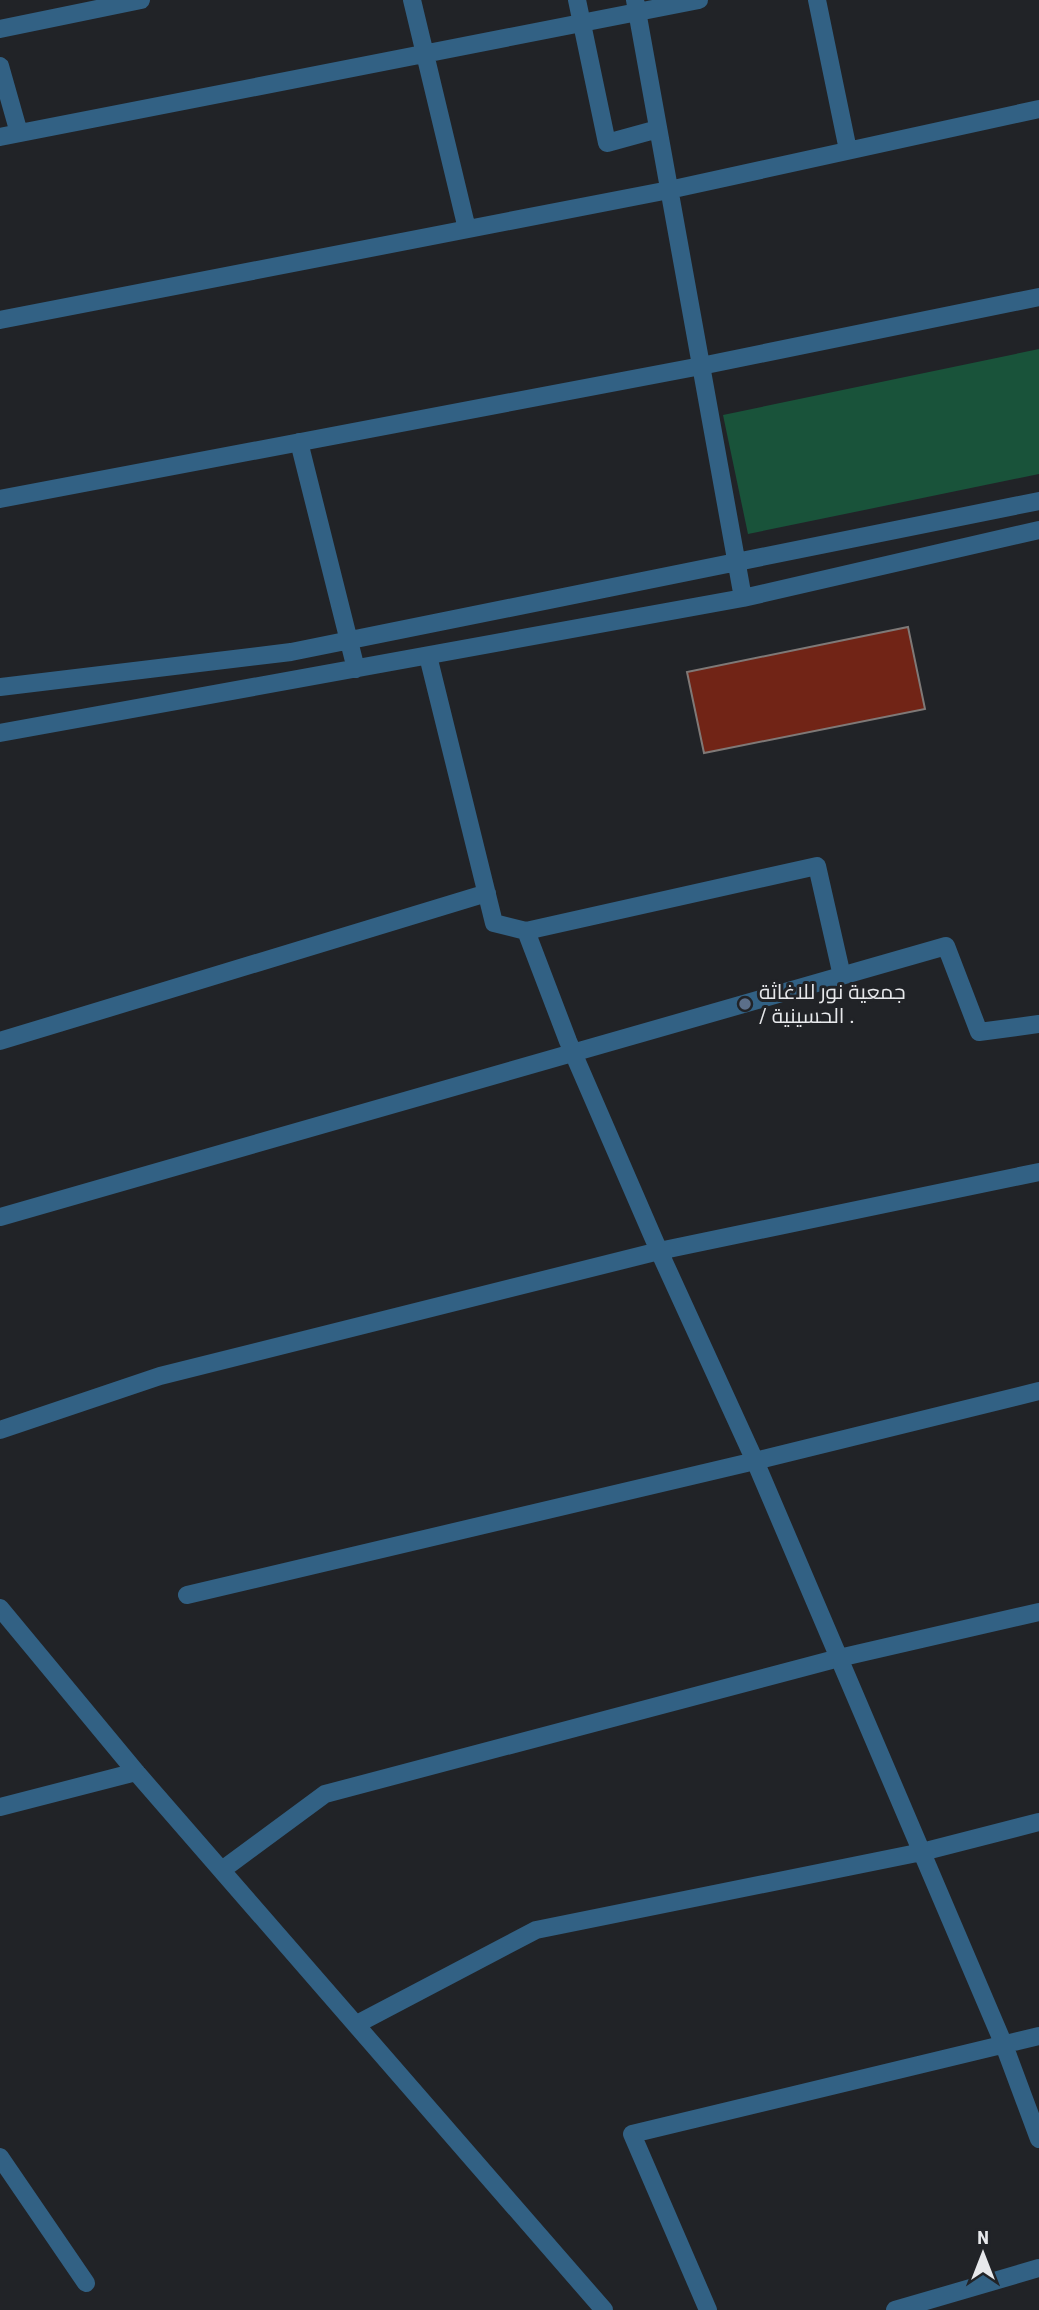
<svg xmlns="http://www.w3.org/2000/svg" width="1039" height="2310" viewBox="0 0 1039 2310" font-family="'Roboto Condensed',Cairo,sans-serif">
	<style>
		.green { fill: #19533a }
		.building { fill: #712416; stroke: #7f7977; stroke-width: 2 }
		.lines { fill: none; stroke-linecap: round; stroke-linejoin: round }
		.minor { stroke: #326184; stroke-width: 18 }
		.service-dot { fill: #5c6f8a; stroke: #212327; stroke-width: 2.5 }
		.labels { text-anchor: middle; stroke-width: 6; stroke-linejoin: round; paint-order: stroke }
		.poi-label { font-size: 21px; fill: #e7e8eb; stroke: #212327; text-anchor: start }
	</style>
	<rect width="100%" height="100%" fill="#212327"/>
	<path class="green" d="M 1039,349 L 1039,474 L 748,534 L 723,415 Z"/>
	<path class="building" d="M 908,627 L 925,709 L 704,753 L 687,672 Z"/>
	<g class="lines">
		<path class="minor" d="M 412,0 L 467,229
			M 577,0 L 607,143 L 658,129
			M 635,0 L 743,598
			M 817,0 L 848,150
			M 0,29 L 141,0
			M 0,66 L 19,133
			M 0,137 L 699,0
			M 0,320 L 669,190 L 1039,109
			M 299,442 L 356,669
			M 0,499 L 701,366 L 1039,297
			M 428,656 L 494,923 L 526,931 L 568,1041 L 659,1251 L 755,1461 L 1004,2045 L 1039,2139
			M 0,687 L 291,652 L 1039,501
			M 0,733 L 743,598 L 1039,530
			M 526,931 L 817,866 L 842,976
			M 0,1041 L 487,893
			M 0,1217 L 946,946 L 979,1032 L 1039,1024
			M 0,1430 L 160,1376 L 659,1251 L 1039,1172
			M 187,1595 L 755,1461 L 1039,1391
			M 0,1608 L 136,1772 L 604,2310
			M 0,1807 L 136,1772
			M 222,1870 L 325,1794 L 839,1658 L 1039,1612
			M 357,2024 L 536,1930 L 922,1852 L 1039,1822
			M 0,2157 L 86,2283
			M 708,2310 L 632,2134 L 1039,2036
			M 895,2310 L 1039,2268"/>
	</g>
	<circle class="service-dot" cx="745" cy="1004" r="7"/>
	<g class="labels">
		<g class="poi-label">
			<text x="759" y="999">جمعية نور للاغاثة<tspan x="759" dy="24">/ الحسينية .</tspan></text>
		</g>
	</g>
	<g transform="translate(983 2254)" stroke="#212327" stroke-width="5" paint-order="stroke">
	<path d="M0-5L12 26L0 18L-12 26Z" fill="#e7e8eb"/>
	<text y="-10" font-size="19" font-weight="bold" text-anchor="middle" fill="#e7e8eb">N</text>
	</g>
</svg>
